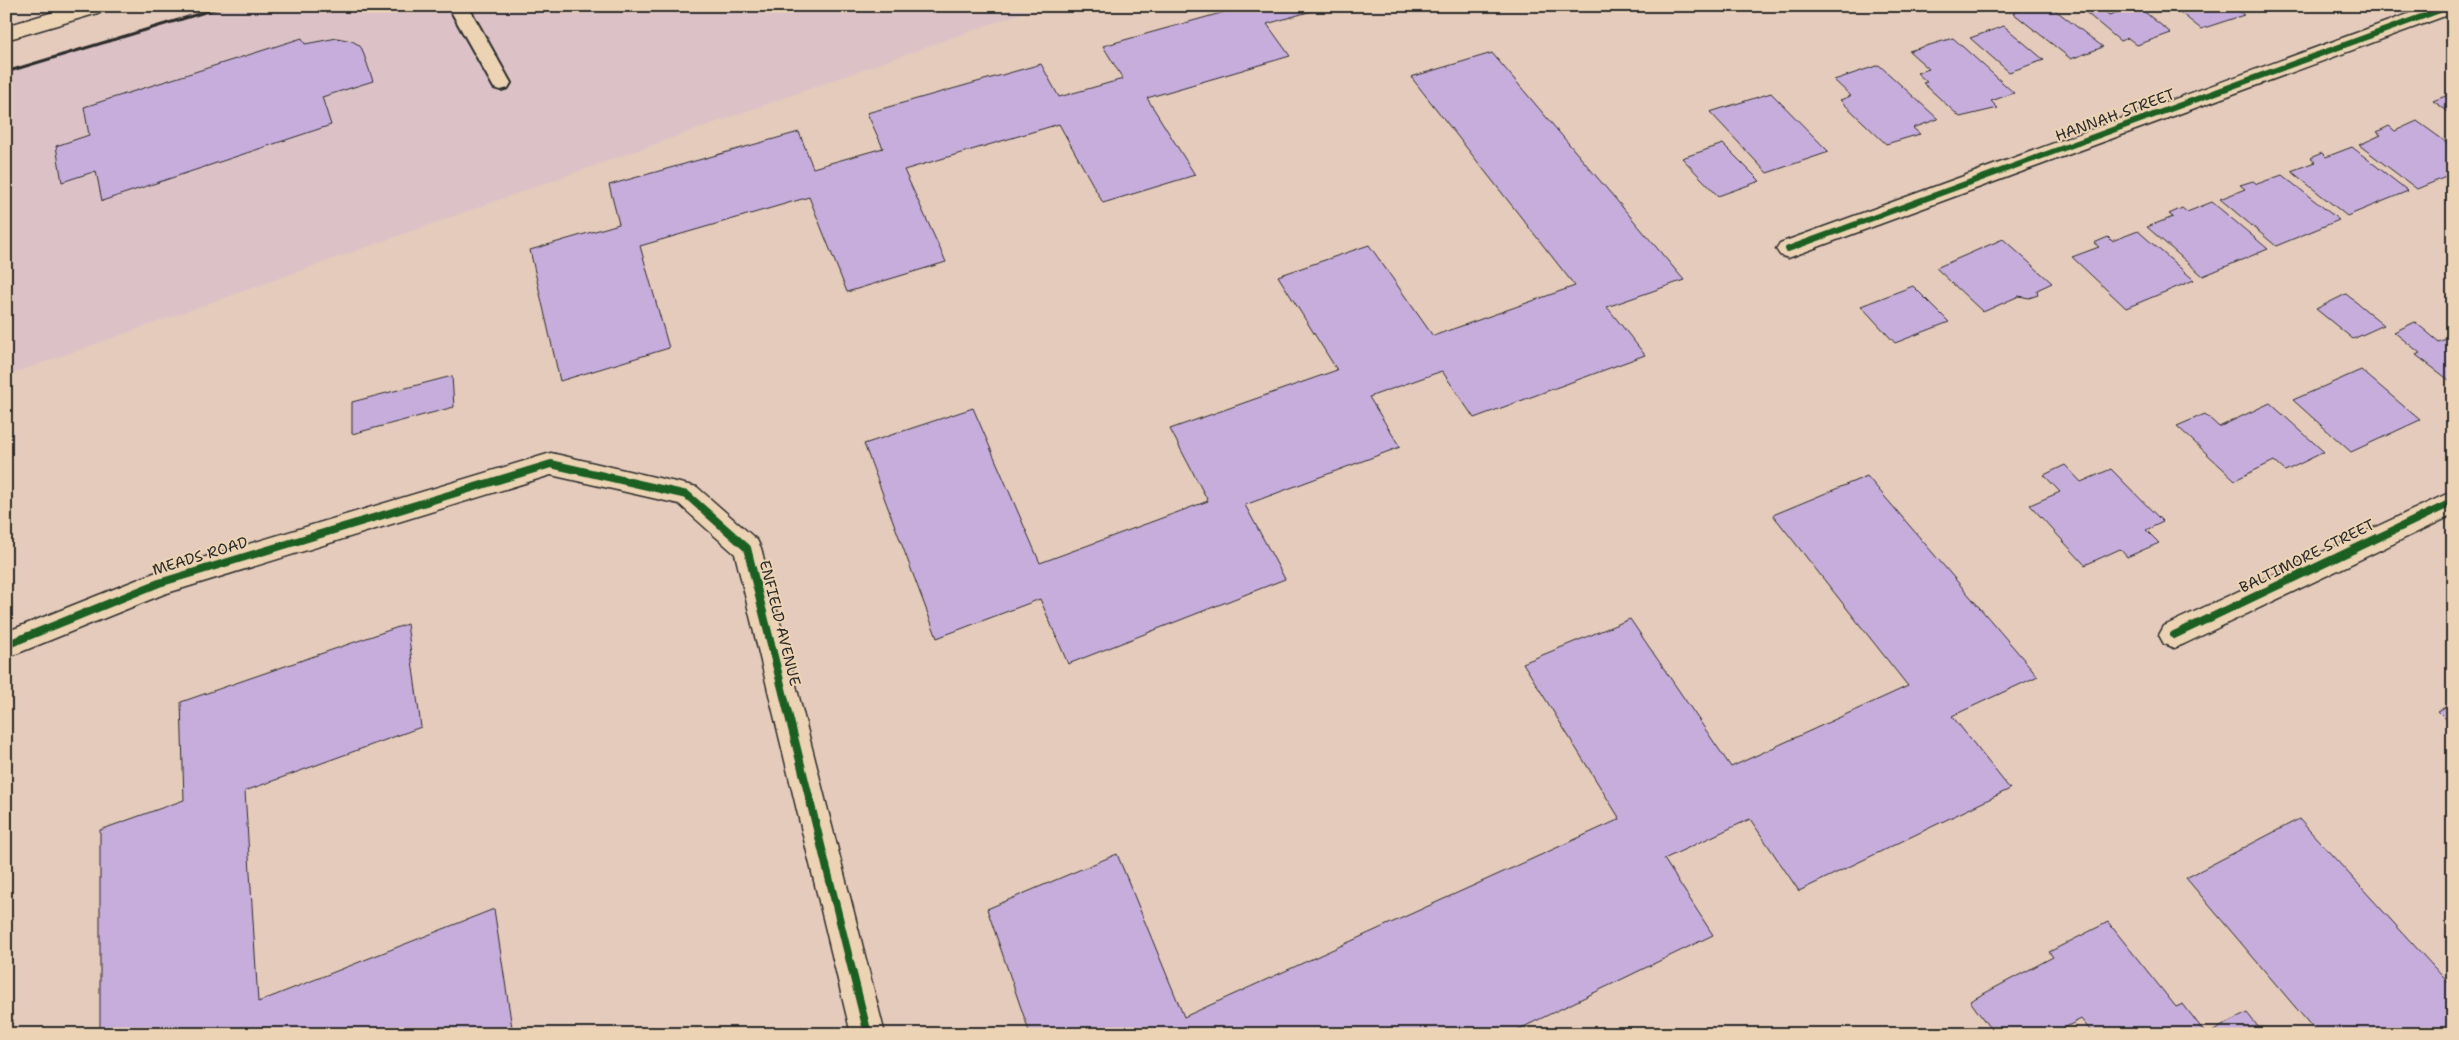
<svg xmlns="http://www.w3.org/2000/svg" width="2459" height="1040" viewBox="0 0 2459 1040" font-family="'Shantell Sans',sans-serif">
	<style>
		.built { fill: #dcc2c6 }
		.building { fill: #c7addc; stroke: #2b2b2b }
		.lines { fill: none; stroke-linecap: round; stroke-linejoin: round }
		.lane-casing { stroke: #2b2b2b; stroke-width: 4 }
		.street-casing { stroke: #2b2b2b; stroke-width: 3 }
		.secondary-casing { stroke: #2b2b2b; stroke-width: 3 }
		.lane { fill: #ecd3b4; fill-rule: evenodd }
		.street { fill: #ecd3b4; fill-rule: evenodd }
		.secondary { fill: #ecd3b4; fill-rule: evenodd }
		.rail { stroke: #2b2b2b; stroke-width: 3 }
		.cycleway-far1-casing { stroke: #ecd3b4; stroke-width: 9 }
		.cycleway-casing { stroke: #ecd3b4; stroke-width: 11 }
		.cycleway-far1 { stroke: #1b5e20; stroke-width: 6 }
		.cycleway { stroke: #1b5e20; stroke-width: 8 }
		.labels { text-anchor: middle; stroke-width: 4; stroke-linejoin: round; paint-order: stroke }
		.street-label { font-size: 15px; fill: #2b2b2b; stroke: #ecd3b4 }
	</style>
	<rect width="100%" height="100%" fill="#e5cbbc"/>
	<filter id="ink" filterUnits="userSpaceOnUse"><feTurbulence type="fractalNoise" baseFrequency=".02" numOctaves="2"/><feDisplacementMap in="SourceGraphic" scale="10" xChannelSelector="R" yChannelSelector="G"/><feConvolveMatrix kernelMatrix="1 2 1 2 8 2 1 2 1" color-interpolation-filters="sRGB"/></filter>
	<g filter="url(#ink)">
		<path class="built" d="M 228,6 L 1041,6 L 6,376 L 6,71 Z"/>
		<path class="building" d="M 1246,6 L 1329,6 L 1267,24 L 1290,56 L 1147,98 L 1195,175 L 1103,203 L 1059,124 L 904,170 L 946,262 L 847,292 L 809,197 L 640,246 L 669,348 L 560,381 L 530,250 L 619,224 L 609,185 L 799,132 L 813,168 L 883,148 L 867,113 L 1041,64 L 1059,97 L 1123,79 L 1103,46 Z
			M 2031,6 L 2050,6 L 2103,47 L 2071,59 L 2013,13 Z
			M 2099,6 L 2109,15 L 2137,6 L 2171,33 L 2137,45 L 2128,38 L 2120,41 L 2083,10 Z
			M 2172,6 L 2232,6 L 2244,15 L 2201,29 Z
			M 2004,26 L 2044,60 L 2009,72 L 1970,38 Z
			M 302,38 L 305,44 L 337,38 L 352,41 L 359,45 L 362,49 L 373,81 L 322,97 L 331,125 L 102,201 L 96,171 L 62,182 L 56,146 L 89,135 L 84,107 Z
			M 1953,38 L 2014,93 L 1991,101 L 1998,108 L 1960,117 L 1923,83 L 1927,82 L 1917,73 L 1929,69 L 1909,51 Z
			M 1492,53 L 1684,280 L 1607,307 L 1645,355 L 1474,418 L 1442,371 L 1369,397 L 1400,447 L 1245,505 L 1285,579 L 1068,664 L 1040,599 L 937,638 L 864,444 L 973,408 L 1040,563 L 1208,501 L 1170,429 L 1337,370 L 1278,276 L 1369,245 L 1433,336 L 1575,286 L 1411,77 Z
			M 1879,65 L 1938,119 L 1913,128 L 1920,134 L 1886,144 L 1840,100 L 1851,96 L 1834,80 Z
			M 1771,93 L 1829,152 L 1767,173 L 1710,112 Z
			M 2453,93 L 2453,115 L 2433,101 Z
			M 2417,121 L 2453,147 L 2453,174 L 2417,189 L 2359,145 L 2381,135 L 2377,132 L 2389,126 L 2395,131 Z
			M 1723,144 L 1760,181 L 1718,196 L 1682,158 Z
			M 2352,147 L 2408,191 L 2347,216 L 2291,171 L 2315,162 L 2310,158 L 2322,153 L 2326,157 Z
			M 2282,175 L 2339,220 L 2276,246 L 2220,199 L 2245,189 L 2240,185 L 2253,181 L 2257,184 Z
			M 2212,202 L 2268,249 L 2203,276 L 2147,227 L 2173,217 L 2169,214 L 2182,208 L 2187,212 Z
			M 2138,231 L 2194,280 L 2126,308 L 2072,257 L 2099,247 L 2094,243 L 2108,237 L 2112,241 Z
			M 2003,239 L 2052,283 L 2037,290 L 2038,295 L 2029,298 L 2019,296 L 1983,312 L 1936,268 Z
			M 1913,286 L 1949,322 L 1895,343 L 1861,306 Z
			M 2346,294 L 2384,325 L 2353,339 L 2316,309 Z
			M 2415,322 L 2439,342 L 2453,335 L 2453,383 L 2416,355 L 2420,353 L 2394,332 Z
			M 2361,370 L 2420,420 L 2351,452 L 2293,400 Z
			M 452,376 L 454,407 L 352,434 L 352,402 Z
			M 2270,403 L 2324,452 L 2285,471 L 2274,461 L 2235,480 L 2177,426 L 2205,414 L 2219,427 Z
			M 2065,465 L 2081,482 L 2111,469 L 2163,522 L 2146,530 L 2159,543 L 2127,557 L 2120,549 L 2085,565 L 2030,505 L 2060,492 L 2044,475 Z
			M 1867,476 L 2038,676 L 1952,716 L 2010,789 L 1799,891 L 1750,819 L 1664,859 L 1713,935 L 1509,1034 L 1030,1034 L 987,909 L 1117,854 L 1184,1017 L 1620,819 L 1523,663 L 1630,619 L 1731,767 L 1908,686 L 1773,515 Z
			M 407,624 L 421,727 L 245,791 L 258,1002 L 494,909 L 513,1034 L 100,1034 L 100,830 L 184,800 L 181,702 Z
			M 2453,703 L 2453,726 L 2438,711 Z
			M 2299,819 L 2453,988 L 2453,1034 L 2318,1034 L 2186,878 Z
			M 2108,922 L 2176,1007 L 2183,1004 L 2206,1034 L 2093,1034 L 2081,1019 L 2053,1034 L 1994,1034 L 1970,1001 L 2053,957 L 2049,952 Z
			M 2247,1013 L 2264,1034 L 2209,1034 L 2222,1026 Z"/>
		<g class="lines">
			<defs>
				<path id="lane" d="M 448,6 L 468,6 L 511,83 L 508,88 L 501,90 L 494,88 Z"/>
				<path id="street" d="M 2430,6 L 2453,6 L 2453,13 L 1796,255 L 1788,258 L 1780,255 L 1776,249 L 1780,243 Z
					M 551,453 L 697,487 L 757,540 L 761,548 L 885,1034 L 851,1034 L 735,554 L 679,504 L 551,475 L 164,594 L 6,658 L 6,632 L 159,571 Z
					M 2453,491 L 2453,515 L 2184,644 L 2174,648 L 2164,644 L 2159,635 L 2164,626 Z"/>
				<path id="secondary" d="M 74,6 L 108,6 L 105,11 L 6,40 L 6,26 Z"/>
			</defs>
			<use href="#lane" class="lane-casing"/>
			<use href="#street" class="street-casing"/>
			<use href="#secondary" class="secondary-casing"/>
			<use href="#lane" class="lane"/>
			<use href="#street" class="street"/>
			<use href="#secondary" class="secondary"/>
			<path class="rail" d="M 6,72 L 225,6"/>
			<defs>
				<path id="cycleway-far1" d="M 1788,249 L 2451,6"/>
				<path id="cycleway" d="M 2174,635 L 2453,502
					M 6,645 L 159,583 L 551,464 L 687,495 L 747,548 L 868,1034"/>
			</defs>
			<use href="#cycleway-far1" class="cycleway-far1-casing"/>
			<use href="#cycleway" class="cycleway-casing"/>
			<use href="#cycleway-far1" class="cycleway-far1"/>
			<use href="#cycleway" class="cycleway"/>
		</g>
	</g>
	<g class="labels">
		<g class="street-label">
			<text transform="translate(2115 115) rotate(-20)" y="5">HANNAH STREET</text>
			<text transform="translate(200 556) rotate(-17)" y="5">MEADS ROAD</text>
			<text transform="translate(2307 556) rotate(-26)" y="5">BALTIMORE STREET</text>
			<text transform="translate(780 623) rotate(76)" y="5">ENFIELD AVENUE</text>
		</g>
	</g>
	<rect width="2459" height="1040" fill="none" stroke="#ecd3b4" stroke-width="25"/>
	<rect x="12" y="12" width="2434" height="1015" fill="none" stroke="#2b2b2b" stroke-width="2" filter="url(#ink)"/>
</svg>
